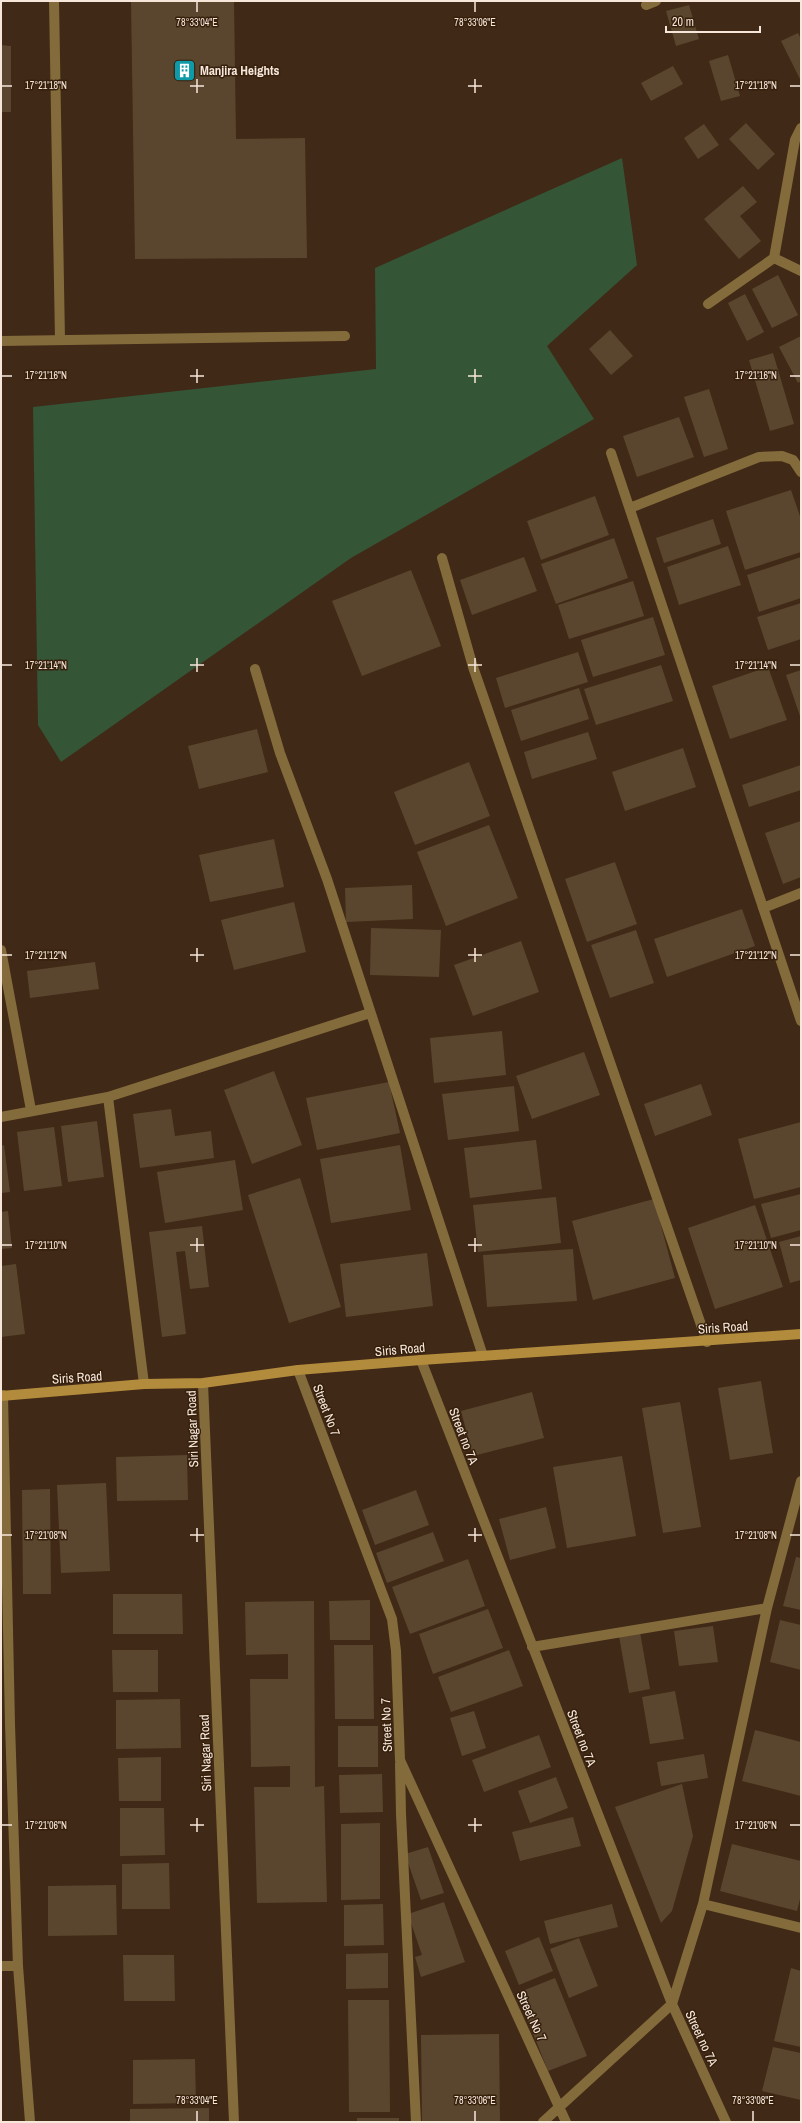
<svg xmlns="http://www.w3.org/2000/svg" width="802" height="2123" viewBox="0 0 802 2123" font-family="'Archivo Narrow',sans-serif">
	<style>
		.green { fill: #345536 }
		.building { fill: #5a462e }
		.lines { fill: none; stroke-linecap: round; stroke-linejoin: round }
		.street { stroke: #836b3c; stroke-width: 10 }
		.secondary { stroke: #b38b3c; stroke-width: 10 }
		.ticks { fill: none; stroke: #f7e7db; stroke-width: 1.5 }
		.labels { text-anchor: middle; stroke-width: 3; stroke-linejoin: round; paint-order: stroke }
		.poi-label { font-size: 13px; font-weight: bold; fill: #f7e7db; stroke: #36200c; text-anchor: start }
		.street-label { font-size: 13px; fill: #f7e7db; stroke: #36200c }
		.ticks-label { font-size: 10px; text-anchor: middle; fill: #f7e7db; stroke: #36200c; stroke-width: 3; stroke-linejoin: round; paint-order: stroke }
	</style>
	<rect width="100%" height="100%" fill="#402916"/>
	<path class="green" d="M 622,158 L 637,265 L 547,346 L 594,419 L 351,558 L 61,762 L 38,725 L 33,407 L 376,369 L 375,268 Z"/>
	<path class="building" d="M 131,1 L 234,1 L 236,139 L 305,138 L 307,258 L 135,259 Z
		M 689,5 L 699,39 L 676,46 L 666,11 Z
		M 798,33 L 801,39 L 801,81 L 781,41 Z
		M 1,45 L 11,46 L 11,112 L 1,112 Z
		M 728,55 L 740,96 L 721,101 L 709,61 Z
		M 673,66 L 683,84 L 651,101 L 641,83 Z
		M 746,123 L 775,154 L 758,170 L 729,139 Z
		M 704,124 L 719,145 L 698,159 L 684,138 Z
		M 743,186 L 757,202 L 740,216 L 761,241 L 739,259 L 704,219 Z
		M 778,275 L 798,315 L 772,328 L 752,289 Z
		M 745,294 L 764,332 L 747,341 L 728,303 Z
		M 610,330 L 633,356 L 611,375 L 589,349 Z
		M 801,336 L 801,381 L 798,383 L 779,347 Z
		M 773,353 L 794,424 L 770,431 L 749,360 Z
		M 709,389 L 728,449 L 704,457 L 684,397 Z
		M 679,417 L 694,457 L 637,477 L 623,436 Z
		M 791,490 L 801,519 L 801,552 L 745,570 L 726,511 Z
		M 595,496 L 609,535 L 541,560 L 527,521 Z
		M 713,519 L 721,544 L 664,563 L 656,538 Z
		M 614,538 L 628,578 L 556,604 L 541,564 Z
		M 728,546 L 741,585 L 679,605 L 667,567 Z
		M 524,557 L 537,591 L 472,615 L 460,580 Z
		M 801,557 L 801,598 L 759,612 L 747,575 Z
		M 411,570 L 441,646 L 362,676 L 332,601 Z
		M 633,581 L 644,616 L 569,639 L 558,605 Z
		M 801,603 L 801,639 L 768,650 L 757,617 Z
		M 653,617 L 665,655 L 593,677 L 581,640 Z
		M 578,652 L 588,682 L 505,708 L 496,678 Z
		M 661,665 L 673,701 L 596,725 L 584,689 Z
		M 768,667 L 787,720 L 730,739 L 712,686 Z
		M 801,670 L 801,719 L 786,675 Z
		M 579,688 L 589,719 L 521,741 L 511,710 Z
		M 257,729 L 268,772 L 199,789 L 188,746 Z
		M 588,732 L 597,759 L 532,779 L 524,752 Z
		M 683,748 L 696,787 L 625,811 L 612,772 Z
		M 469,762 L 490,816 L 415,845 L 394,792 Z
		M 801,765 L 801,790 L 749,807 L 742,785 Z
		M 801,821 L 801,877 L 783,884 L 765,833 Z
		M 489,825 L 518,898 L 446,926 L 417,852 Z
		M 274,839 L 284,887 L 210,902 L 199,855 Z
		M 615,862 L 637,924 L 587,942 L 565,879 Z
		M 412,885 L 413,919 L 346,922 L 345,888 Z
		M 294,902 L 306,952 L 234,970 L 221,920 Z
		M 742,909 L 755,946 L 667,977 L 654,939 Z
		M 371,928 L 441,930 L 439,977 L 370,975 Z
		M 636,930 L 654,983 L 610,998 L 591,945 Z
		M 521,941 L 539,992 L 473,1016 L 454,965 Z
		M 95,962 L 99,989 L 30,998 L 27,971 Z
		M 502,1031 L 506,1075 L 434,1083 L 430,1038 Z
		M 584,1052 L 600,1095 L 532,1119 L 516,1076 Z
		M 274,1071 L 302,1145 L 252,1164 L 224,1090 Z
		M 389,1082 L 400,1133 L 317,1150 L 306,1098 Z
		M 701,1084 L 712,1115 L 655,1136 L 644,1104 Z
		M 514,1086 L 519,1131 L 448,1140 L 442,1094 Z
		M 171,1109 L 175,1136 L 211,1131 L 214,1158 L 140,1168 L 133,1114 Z
		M 97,1121 L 104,1177 L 68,1182 L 61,1126 Z
		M 801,1122 L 801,1187 L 754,1199 L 738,1139 Z
		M 54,1127 L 62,1186 L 24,1191 L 17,1132 Z
		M 536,1140 L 542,1189 L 470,1198 L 464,1148 Z
		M 4,1145 L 10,1192 L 1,1193 L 1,1146 Z
		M 400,1145 L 411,1210 L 331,1223 L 320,1159 Z
		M 235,1160 L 243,1210 L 165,1223 L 157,1172 Z
		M 300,1178 L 341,1307 L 289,1323 L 248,1195 Z
		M 801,1194 L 801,1230 L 771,1238 L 761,1204 Z
		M 556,1197 L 561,1243 L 478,1252 L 473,1205 Z
		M 654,1199 L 675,1278 L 593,1300 L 572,1221 Z
		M 755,1205 L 783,1287 L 715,1309 L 688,1228 Z
		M 8,1211 L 12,1248 L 1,1249 L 1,1212 Z
		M 202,1226 L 209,1287 L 190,1289 L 185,1251 L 176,1252 L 186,1334 L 162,1337 L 149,1232 Z
		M 801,1236 L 801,1280 L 790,1283 L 779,1242 Z
		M 573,1249 L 577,1301 L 487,1307 L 483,1255 Z
		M 427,1253 L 433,1306 L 346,1317 L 340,1264 Z
		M 16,1264 L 25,1334 L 1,1337 L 1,1266 Z
		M 761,1381 L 773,1453 L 730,1460 L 718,1388 Z
		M 532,1392 L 544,1438 L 473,1456 L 461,1411 Z
		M 680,1402 L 701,1527 L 663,1533 L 642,1408 Z
		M 187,1455 L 188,1500 L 117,1501 L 116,1457 Z
		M 622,1456 L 636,1536 L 567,1548 L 553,1467 Z
		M 106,1483 L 110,1571 L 61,1573 L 57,1485 Z
		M 50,1489 L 51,1594 L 23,1594 L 22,1490 Z
		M 416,1490 L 429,1525 L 375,1545 L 362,1510 Z
		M 546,1507 L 556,1548 L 510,1560 L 499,1519 Z
		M 433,1532 L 444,1561 L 387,1583 L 376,1553 Z
		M 796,1557 L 801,1558 L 801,1610 L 783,1606 Z
		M 468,1559 L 485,1606 L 410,1634 L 392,1587 Z
		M 113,1594 L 182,1594 L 183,1634 L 113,1634 Z
		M 370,1600 L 370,1640 L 330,1640 L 329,1601 Z
		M 314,1601 L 315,1787 L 324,1786 L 327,1902 L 257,1903 L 254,1787 L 290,1787 L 290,1766 L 251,1767 L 250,1679 L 288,1679 L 288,1654 L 246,1655 L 245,1602 Z
		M 488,1609 L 503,1648 L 433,1674 L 419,1634 Z
		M 780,1620 L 801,1625 L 801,1670 L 770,1662 Z
		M 713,1626 L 718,1662 L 679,1666 L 674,1631 Z
		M 640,1632 L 650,1689 L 629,1693 L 619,1636 Z
		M 334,1645 L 373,1645 L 374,1719 L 335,1719 Z
		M 112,1650 L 158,1650 L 158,1692 L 113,1692 Z
		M 509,1650 L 523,1686 L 451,1712 L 438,1677 Z
		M 675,1691 L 684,1739 L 650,1744 L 642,1697 Z
		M 180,1699 L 181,1748 L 116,1749 L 116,1700 Z
		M 474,1711 L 486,1748 L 462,1756 L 450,1718 Z
		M 338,1726 L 378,1726 L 378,1767 L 338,1767 Z
		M 755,1730 L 801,1742 L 801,1796 L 742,1781 Z
		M 539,1735 L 551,1767 L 484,1792 L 472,1760 Z
		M 704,1754 L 708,1778 L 661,1786 L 657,1762 Z
		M 161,1757 L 161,1801 L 119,1801 L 118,1758 Z
		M 382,1774 L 383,1812 L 340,1813 L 339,1775 Z
		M 556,1777 L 568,1808 L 530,1823 L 518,1791 Z
		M 682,1784 L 693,1836 L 672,1911 L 661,1923 L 615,1807 Z
		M 120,1808 L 164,1808 L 165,1855 L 120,1856 Z
		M 573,1817 L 581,1846 L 520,1861 L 512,1832 Z
		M 380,1823 L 380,1899 L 341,1900 L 341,1824 Z
		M 732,1844 L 801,1861 L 801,1895 L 797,1911 L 720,1891 Z
		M 428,1847 L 444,1893 L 421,1900 L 405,1854 Z
		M 169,1863 L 170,1909 L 122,1909 L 122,1864 Z
		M 116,1885 L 117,1935 L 48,1936 L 48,1886 Z
		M 444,1902 L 465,1962 L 421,1977 L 415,1957 L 422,1955 L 408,1914 Z
		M 383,1904 L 384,1945 L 344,1946 L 344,1905 Z
		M 612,1904 L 618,1927 L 550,1944 L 544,1921 Z
		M 539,1937 L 553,1971 L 519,1985 L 505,1951 Z
		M 579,1938 L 598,1986 L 569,1998 L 550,1949 Z
		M 388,1953 L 388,1988 L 346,1989 L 346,1954 Z
		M 123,1955 L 174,1955 L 175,2001 L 124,2001 Z
		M 791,1968 L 801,1971 L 801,2047 L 774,2041 Z
		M 555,1978 L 587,2056 L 548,2071 L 517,1993 Z
		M 348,2000 L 389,2000 L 390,2112 L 349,2112 Z
		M 499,2034 L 500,2122 L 422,2122 L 421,2035 Z
		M 773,2047 L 801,2053 L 801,2100 L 762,2091 Z
		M 195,2059 L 196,2103 L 133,2104 L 133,2060 Z
		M 209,2108 L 209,2122 L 130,2122 L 130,2109 Z
		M 357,2118 L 399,2118 L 399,2122 L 357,2122 Z"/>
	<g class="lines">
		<path class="street" d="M 54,1 L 60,340
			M 646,5 L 656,1
			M 774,258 L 801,271
			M 708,304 L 774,258 L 795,140 L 801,128
			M 1,341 L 345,336
			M 611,453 L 801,1021
			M 630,508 L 759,457 L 782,456 L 793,460 L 801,472
			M 442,558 L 473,667 L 707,1342
			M 255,669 L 280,753 L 327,879 L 483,1356
			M 763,908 L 801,893
			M 1,950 L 31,1110
			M 108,1097 L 144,1384
			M 1,1117 L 108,1097 L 370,1013
			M 421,1360 L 672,2004 L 726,2122
			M 298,1370 L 392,1619 L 396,1651 L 400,1760 L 566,2122
			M 203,1383 L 234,2122
			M 3,1395 L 10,1724 L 18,1966 L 30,2122
			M 532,1647 L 767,1608
			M 400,1764 L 401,1814 L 416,2122
			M 703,1904 L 801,1928
			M 1,1966 L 18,1966
			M 543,2122 L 672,2004 L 703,1904 L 767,1608 L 801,1481"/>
		<path class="secondary" d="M 1,1396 L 144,1384 L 203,1383 L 298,1370 L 421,1360 L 801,1334"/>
	</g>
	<path class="ticks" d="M 197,2 L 197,12M 475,2 L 475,12M 197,79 L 197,93M 475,79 L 475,93M 2,86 L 12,86M 190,86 L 204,86M 468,86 L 482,86M 790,86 L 800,86M 197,369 L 197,383M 475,369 L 475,383M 2,376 L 12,376M 190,376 L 204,376M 468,376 L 482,376M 790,376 L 800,376M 197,658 L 197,672M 475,658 L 475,672M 2,665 L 12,665M 190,665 L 204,665M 468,665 L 482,665M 790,665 L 800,665M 197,948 L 197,962M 475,948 L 475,962M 2,955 L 12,955M 190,955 L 204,955M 468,955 L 482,955M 790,955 L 800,955M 197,1238 L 197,1252M 475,1238 L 475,1252M 2,1245 L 12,1245M 190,1245 L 204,1245M 468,1245 L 482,1245M 790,1245 L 800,1245M 197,1528 L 197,1542M 475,1528 L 475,1542M 2,1535 L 12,1535M 190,1535 L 204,1535M 468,1535 L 482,1535M 790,1535 L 800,1535M 197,1818 L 197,1832M 475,1818 L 475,1832M 2,1825 L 12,1825M 190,1825 L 204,1825M 468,1825 L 482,1825M 790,1825 L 800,1825M 197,2111 L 197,2121M 475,2111 L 475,2121M 753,2111 L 753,2121"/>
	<defs>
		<symbol id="building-square" viewBox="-11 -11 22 22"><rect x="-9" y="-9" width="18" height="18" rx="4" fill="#0f9aa8" stroke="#36200c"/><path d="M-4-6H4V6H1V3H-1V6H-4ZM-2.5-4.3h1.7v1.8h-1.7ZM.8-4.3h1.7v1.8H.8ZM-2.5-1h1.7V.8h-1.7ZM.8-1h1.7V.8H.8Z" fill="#fff"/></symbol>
	</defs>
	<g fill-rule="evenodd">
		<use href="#building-square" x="172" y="58" width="25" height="25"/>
	</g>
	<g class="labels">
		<g class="poi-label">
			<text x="200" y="75">Manjira Heights</text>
		</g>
		<g class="street-label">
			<text transform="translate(723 1327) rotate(-4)" y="5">Siris Road</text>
			<text transform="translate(400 1349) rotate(-5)" y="5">Siris Road</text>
			<text transform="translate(77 1377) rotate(-4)" y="5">Siris Road</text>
			<text transform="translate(327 1410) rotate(69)" y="5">Street No 7</text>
			<text transform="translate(192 1429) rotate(-92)" y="5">Siri Nagar Road</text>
			<text transform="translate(464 1436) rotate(69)" y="5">Street no 7A</text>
			<text transform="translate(386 1725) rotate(-92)" y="5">Street No 7</text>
			<text transform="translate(582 1738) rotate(69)" y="5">Street no 7A</text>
			<text transform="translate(205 1753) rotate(-92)" y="5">Siri Nagar Road</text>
			<text transform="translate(532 2016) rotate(65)" y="5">Street No 7</text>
			<text transform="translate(702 2038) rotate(65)" y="5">Street no 7A</text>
		</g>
	</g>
	<g class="ticks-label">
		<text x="197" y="26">78°33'04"E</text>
		<text x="475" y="26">78°33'06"E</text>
		<text x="46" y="89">17°21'18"N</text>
		<text x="756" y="89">17°21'18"N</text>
		<text x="46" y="379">17°21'16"N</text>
		<text x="756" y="379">17°21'16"N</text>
		<text x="46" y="669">17°21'14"N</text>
		<text x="756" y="669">17°21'14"N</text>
		<text x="46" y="959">17°21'12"N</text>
		<text x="756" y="959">17°21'12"N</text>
		<text x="46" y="1249">17°21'10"N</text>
		<text x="756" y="1249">17°21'10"N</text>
		<text x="46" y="1539">17°21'08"N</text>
		<text x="756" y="1539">17°21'08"N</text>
		<text x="46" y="1829">17°21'06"N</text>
		<text x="756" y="1829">17°21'06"N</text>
		<text x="197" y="2104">78°33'04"E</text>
		<text x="475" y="2104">78°33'06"E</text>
		<text x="753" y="2104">78°33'08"E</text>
	</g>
	<rect width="802" height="2123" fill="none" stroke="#f7e7db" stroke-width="4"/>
	<path d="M666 26v6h94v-6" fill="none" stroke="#f7e7db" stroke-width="2"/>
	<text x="672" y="26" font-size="12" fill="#f7e7db" stroke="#36200c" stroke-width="3" paint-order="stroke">20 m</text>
</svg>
